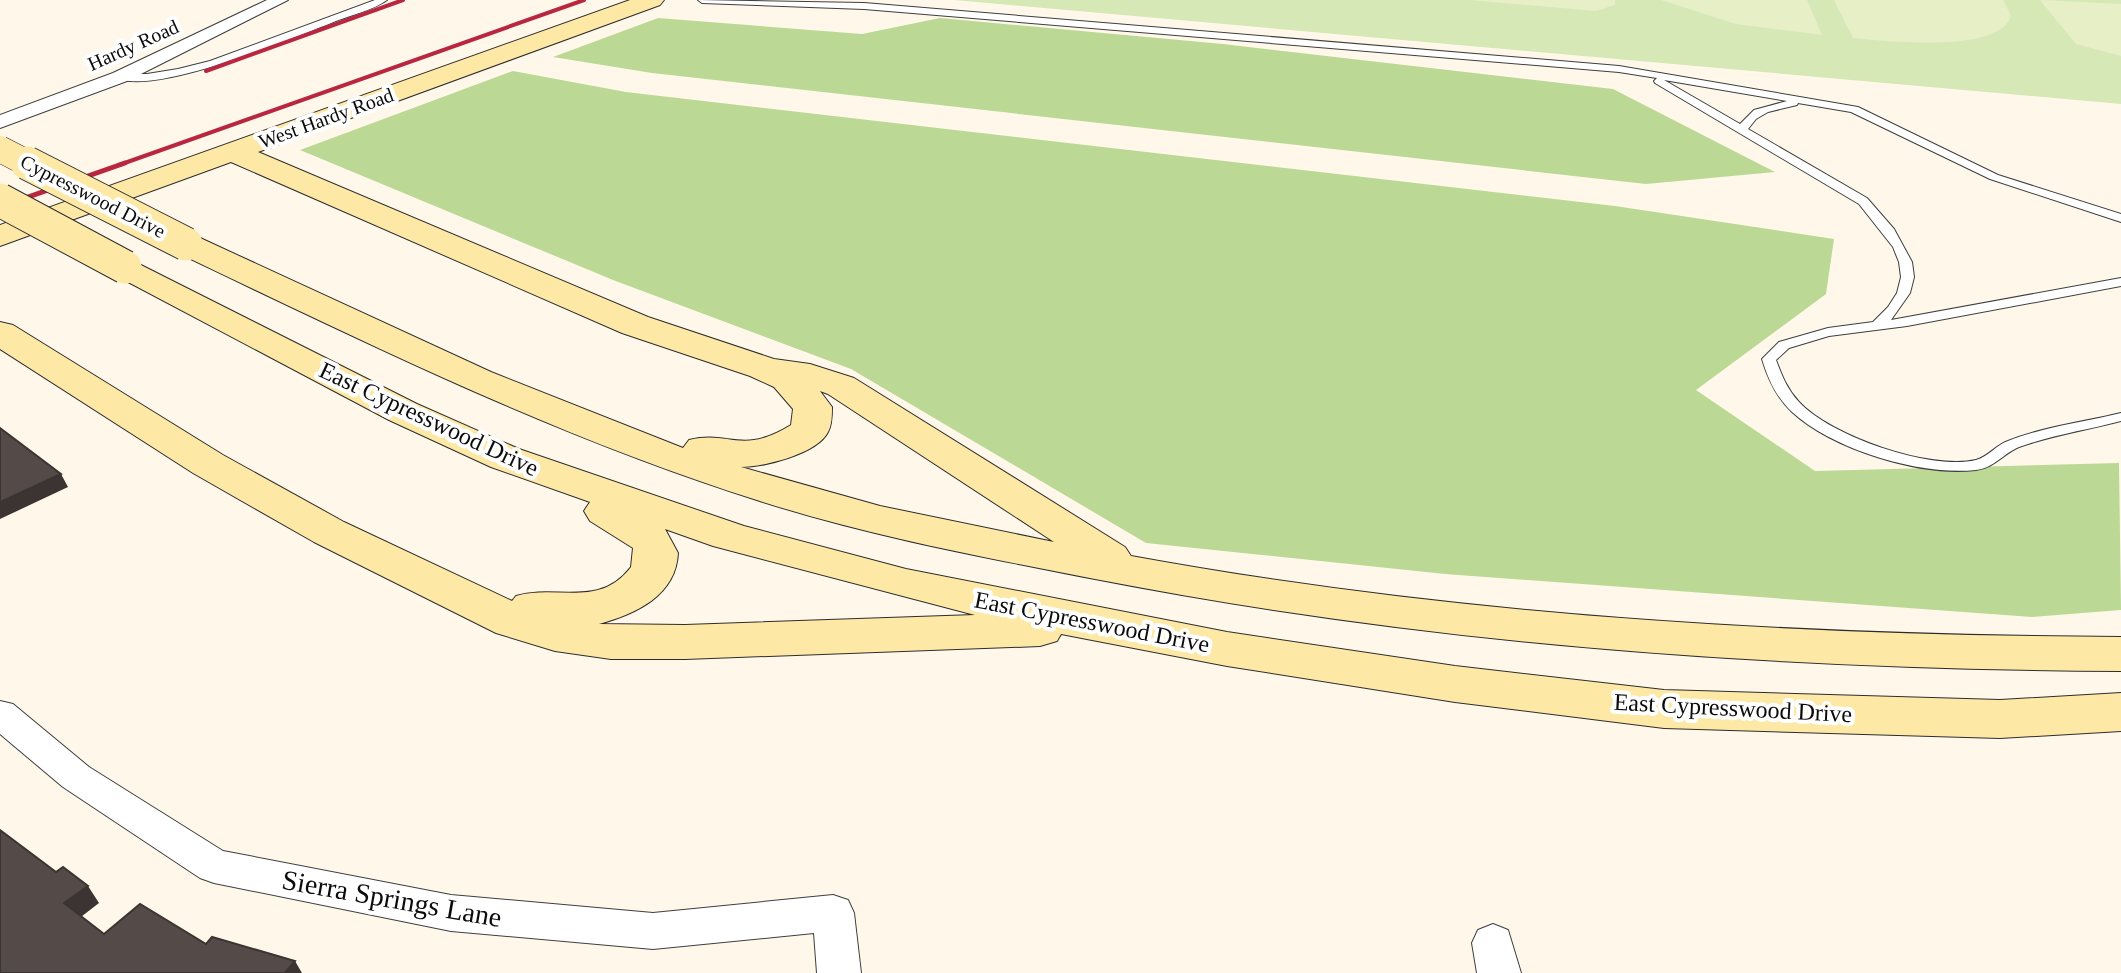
<svg xmlns="http://www.w3.org/2000/svg" width="2121" height="973" viewBox="0 0 2121 973" font-family="Georgia,serif">
	<style>
		.green { fill: #d6e8b5 }
		.forest { fill: #bcd895 }
		.pitch { fill: #e7efc7 }
		.lines { fill: none; stroke-linecap: round; stroke-linejoin: round }
		.service-casing { stroke: #3e3e3e; stroke-width: 2 }
		.minor-casing { stroke: #3e3e3e; stroke-width: 2 }
		.secondary-casing { stroke: #2d2d2d; stroke-width: 2 }
		.service { fill: #fff; fill-rule: evenodd }
		.minor { fill: #fff; fill-rule: evenodd }
		.secondary { fill: #fee8a6; fill-rule: evenodd }
		.rail-far1 { stroke: #b92640; stroke-width: 4 }
		.rail { stroke: #b92640; stroke-width: 5 }
		.secondary-bridge-far1-casing { stroke: #2d2d2d; stroke-width: 27; stroke-linecap: butt }
		.secondary-bridge-casing { stroke: #2d2d2d; stroke-width: 35; stroke-linecap: butt }
		.secondary-bridge-far1 { stroke: #fee8a6; stroke-width: 26 }
		.secondary-bridge { stroke: #fee8a6; stroke-width: 33 }
		.shaded-wall { fill: #3b3432 }
		.building { fill: #544b48; stroke: #3b3432; stroke-width: 2 }
		.labels { text-anchor: middle; stroke-width: 8; stroke-linejoin: round; paint-order: stroke }
		.far-street-label { font-size: 20px; fill: #0b0b0b; stroke: #fff }
		.street-label { font-size: 24px; fill: #0b0b0b; stroke: #fff }
		.near-street-label { font-size: 28px; fill: #0b0b0b; stroke: #fff }
	</style>
	<rect width="100%" height="100%" fill="#fff8ea"/>
	<path class="green" d="M 954,0 L 2121,0 L 2121,104 Z"/>
	<path class="forest" d="M 658,18 L 862,34 L 940,18 L 1223,44 L 1613,89 L 1775,172 L 1646,184 L 652,73 L 553,57 Z
		M 513,71 L 626,92 L 1615,206 L 1834,239 L 1826,294 L 1696,390 L 1815,471 L 2119,463 L 2121,610 L 2032,617 L 1445,574 L 1146,543 L 851,369 L 613,280 L 300,150 Z"/>
	<path class="pitch" d="M 1470,0 L 1615,0 L 1615,5 L 1596,11 Z
		M 1661,0 L 1807,0 L 1822,35 L 1736,24 Z
		M 1834,0 L 2003,0 L 2011,16 C 1999,54 1885,41 1853,38 Z
		M 2040,0 L 2121,4 L 2121,56 L 2076,44 Z"/>
	<g class="lines">
		<defs>
			<path id="service" d="M 375,0 L 387,0 C 373,10 352,15 336,21 C 296,37 151,98 115,77 L 120,74 L 147,74 L 178,69 L 210,61 Z
				M 698,0 L 864,3 L 1619,66 L 1858,107 L 1998,175 L 2121,214 L 2121,222 L 1990,179 L 1851,112 L 1798,103 L 1797,105 L 1768,112 L 1756,119 L 1748,129 L 1867,198 L 1894,229 L 1912,262 L 1914,277 L 1910,293 L 1891,320 L 2121,278 L 2121,286 L 1907,326 L 1829,336 L 1789,348 L 1776,360 C 1782,376 1787,389 1799,402 C 1830,436 1931,471 1976,460 C 1988,457 1996,445 2008,441 C 2043,427 2084,422 2121,413 L 2121,421 C 2087,430 2052,435 2019,447 C 2004,453 1994,468 1976,470 C 1920,476 1834,450 1792,412 C 1776,397 1768,379 1762,359 L 1779,342 L 1828,328 L 1873,322 L 1888,307 L 1897,293 L 1901,277 L 1899,262 L 1893,247 L 1859,204 L 1655,83 L 1654,81 L 1657,78 L 1619,72 L 864,9 L 702,3 ZM 1664,80 L 1787,101 L 1754,110 L 1740,124 Z"/>
			<path id="minor" d="M 267,0 L 288,0 L 127,81 L 0,128 L 0,115 L 113,73 Z
				M 0,701 L 13,704 L 89,767 L 223,851 L 451,895 L 653,913 L 833,895 L 848,900 L 854,913 L 861,973 L 817,973 L 814,933 L 653,949 L 451,931 L 214,883 L 200,878 L 63,787 L 0,734 Z
				M 1493,924 L 1508,930 L 1521,973 L 1477,973 L 1472,943 L 1478,930 Z"/>
			<path id="secondary" d="M 630,0 L 664,0 L 660,5 L 258,152 L 648,317 L 774,359 L 810,364 L 854,378 L 1125,547 L 1131,556 C 1458,616 1789,635 2121,637 L 2121,671 C 1776,669 1434,645 1095,579 C 983,557 869,536 760,501 C 557,437 366,343 174,251 L 170,244 L 174,237 L 186,234 L 198,237 L 491,372 L 683,448 L 689,440 C 731,430 740,456 791,425 L 793,409 L 774,387 L 750,376 L 622,333 L 231,162 L 0,246 L 0,225 ZM 820,391 L 828,394 L 1054,542 L 880,506 L 741,467 C 763,467 817,454 828,432 C 832,425 832,415 832,407 Z
				M 125,257 L 417,404 L 519,449 L 744,526 L 906,569 L 1227,632 L 1455,666 L 1664,690 L 2000,700 L 2121,693 L 2121,731 L 2000,738 L 1664,728 L 1455,702 L 1227,666 L 1061,634 L 1057,641 L 1040,646 L 685,659 L 611,659 L 555,651 L 496,633 L 314,542 L 193,473 L 0,349 L 0,322 L 13,325 L 223,455 L 344,522 L 512,601 L 516,596 C 557,584 599,609 631,567 L 633,548 L 590,521 L 584,511 L 590,502 L 491,467 L 389,420 L 113,274 L 108,267 L 113,260 ZM 665,529 L 713,546 L 975,615 L 685,625 L 599,624 C 635,614 676,596 678,553 Z"/>
		</defs>
		<use href="#service" class="service-casing"/>
		<use href="#minor" class="minor-casing"/>
		<use href="#secondary" class="secondary-casing"/>
		<use href="#service" class="service"/>
		<use href="#minor" class="minor"/>
		<use href="#secondary" class="secondary"/>
		<path class="rail-far1" d="M 206,71 L 403,0
			M 119,165 L 584,0"/>
		<path class="rail" d="M 0,207 L 125,163"/>
		<defs>
			<path id="secondary-bridge-far1" d="M 0,149 L 31,165"/>
			<path id="secondary-bridge" d="M 27,163 L 186,244
				M 0,200 L 125,267"/>
		</defs>
		<use href="#secondary-bridge-far1" class="secondary-bridge-far1-casing"/>
		<use href="#secondary-bridge" class="secondary-bridge-casing"/>
		<use href="#secondary-bridge-far1" class="secondary-bridge-far1"/>
		<use href="#secondary-bridge" class="secondary-bridge"/>
	</g>
	<path class="shaded-wall" d="M 61,474 L 68,487 L 0,519 L 0,502 Z
		M 88,886 L 99,903 L 77,920 L 64,903 Z
		M 295,961 L 302,973 L 285,973 Z"/>
	<path class="building" d="M 0,428 L 61,474 L 0,502 Z
		M 0,830 L 56,872 L 63,867 L 88,886 L 64,903 L 104,934 L 140,904 L 206,944 L 212,937 L 295,961 L 285,973 L 0,973 Z"/>
	<g class="labels">
		<g class="far-street-label">
			<text transform="translate(133 45) rotate(-24)" y="7">Hardy Road</text>
			<text transform="translate(326 118) rotate(-20)" y="7">West Hardy Road</text>
			<text transform="translate(93 196) rotate(27)" y="7">Cypresswood Drive</text>
		</g>
		<g class="street-label">
			<text transform="translate(429 419) rotate(25)" y="8">East Cypresswood Drive</text>
			<text transform="translate(1092 622) rotate(11)" y="8">East Cypresswood Drive</text>
			<text transform="translate(1733 708) rotate(3)" y="8">East Cypresswood Drive</text>
		</g>
		<g class="near-street-label">
			<text transform="translate(392 898) rotate(10)" y="10">Sierra Springs Lane</text>
		</g>
	</g>
</svg>
